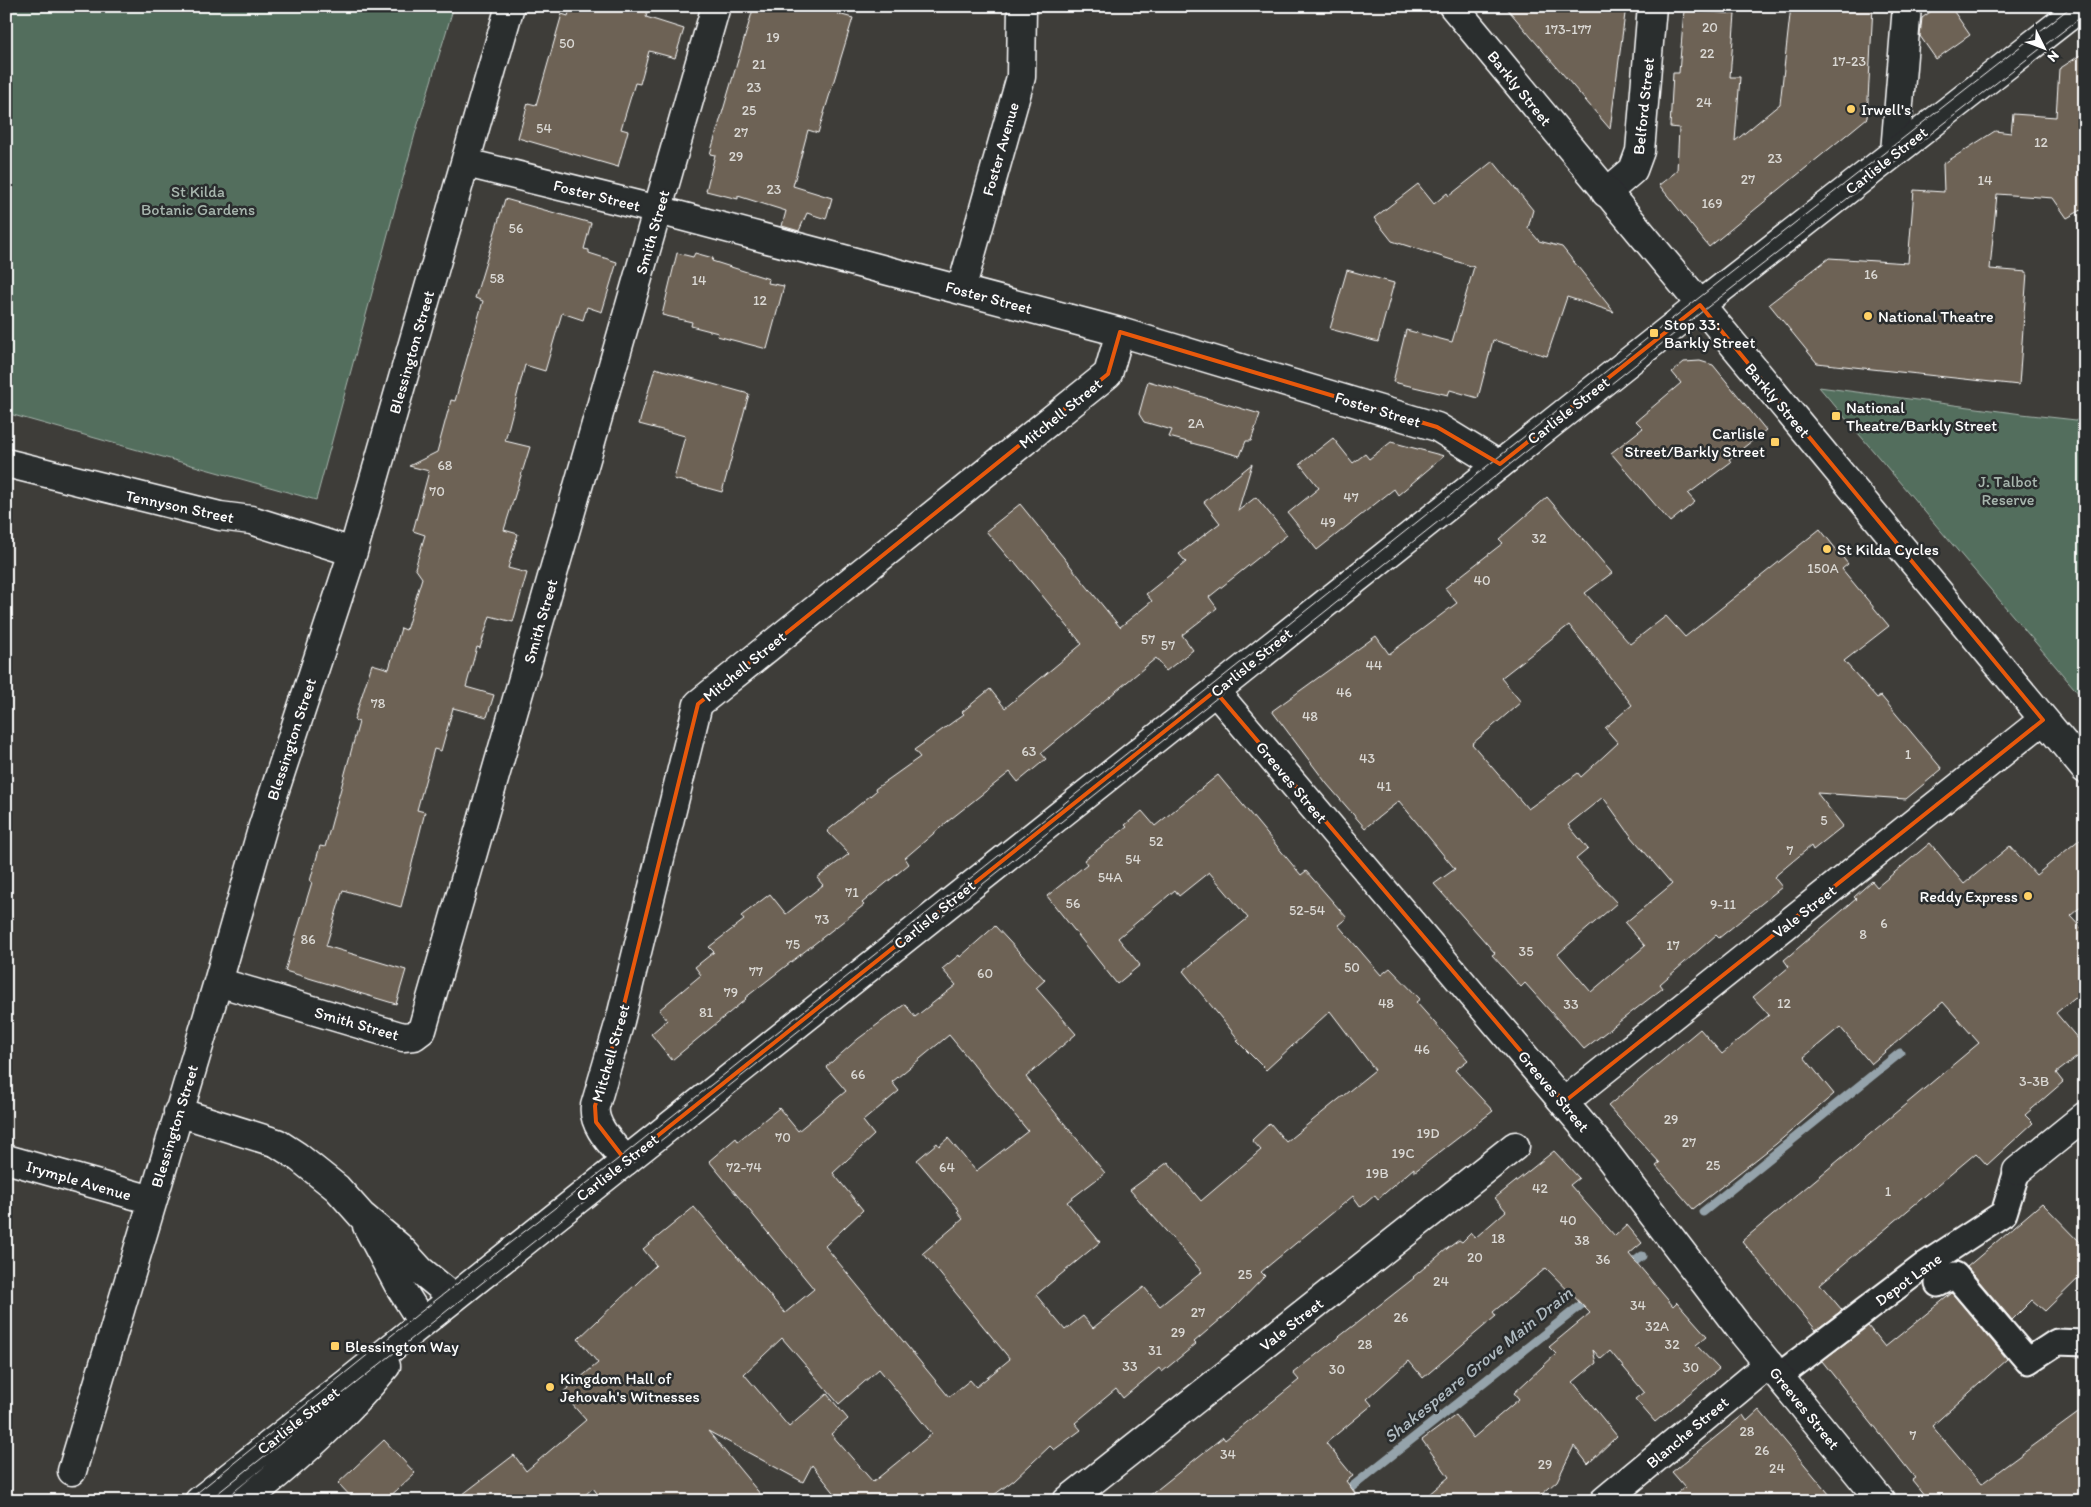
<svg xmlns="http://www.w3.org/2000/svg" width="2091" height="1507" viewBox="0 0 2091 1507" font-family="Itim,sans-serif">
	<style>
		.green { fill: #526e5d; stroke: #a8b6ae }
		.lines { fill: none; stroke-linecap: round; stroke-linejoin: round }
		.stream { stroke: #95a3ab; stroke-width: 9 }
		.building { fill: #6d6254; stroke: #fff; fill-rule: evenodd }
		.pedestrian-casing { stroke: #fff; stroke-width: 29 }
		.minor-casing { stroke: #fff; stroke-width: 31 }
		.tertiary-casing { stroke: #fff; stroke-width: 31 }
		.secondary-casing { stroke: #fff; stroke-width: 31 }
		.pedestrian { stroke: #2a2d2e; stroke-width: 25 }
		.minor { stroke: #2a2d2e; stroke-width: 28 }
		.tertiary { stroke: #2a2d2e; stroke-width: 28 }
		.secondary { stroke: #2a2d2e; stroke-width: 28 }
		.tram { stroke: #fff; stroke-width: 1 }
		.marked { fill: none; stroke: #e8590c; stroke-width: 4; stroke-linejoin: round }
		.poi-dot { fill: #ffd166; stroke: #2a2d2e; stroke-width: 2 }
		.labels { text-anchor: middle; stroke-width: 5; stroke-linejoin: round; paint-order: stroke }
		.number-label { font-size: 14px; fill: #dad8d4 }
		.street-label { font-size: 16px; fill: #fff; stroke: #2a2d2e }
		.poi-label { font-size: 16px; fill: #fff; stroke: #2a2d2e; text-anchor: start }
		.park-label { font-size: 16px; fill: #a8b6ae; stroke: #2a2d2e }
		.water-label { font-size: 18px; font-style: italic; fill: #afbac0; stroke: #2a2d2e }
	</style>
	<rect width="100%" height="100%" fill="#3e3d39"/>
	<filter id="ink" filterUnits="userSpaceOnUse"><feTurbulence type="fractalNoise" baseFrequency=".02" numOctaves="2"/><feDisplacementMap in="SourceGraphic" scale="10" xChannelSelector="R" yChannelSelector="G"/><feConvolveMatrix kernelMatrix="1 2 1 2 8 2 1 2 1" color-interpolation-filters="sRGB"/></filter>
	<g filter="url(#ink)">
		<path class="green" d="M 6,6 L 454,6 L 415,134 L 316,500 L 6,413 Z
			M 1819,387 L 2022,414 L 2085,421 L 2085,701 Z"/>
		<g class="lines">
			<path class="stream" d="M 1703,1212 L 1900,1053
				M 1626,1268 L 1642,1256
				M 1343,1494 L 1591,1297"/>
		</g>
		<path class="building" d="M 571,6 L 649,6 L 646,17 L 684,29 L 675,58 L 649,51 L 640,84 L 635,83 L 621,129 L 628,131 L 618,167 L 518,138 L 528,103 L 536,105 L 562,14 L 568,16 Z
			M 754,6 L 840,6 L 838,14 L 853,18 L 818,133 L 808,130 L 793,186 L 832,198 L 826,219 L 807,213 L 799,231 L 782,226 L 786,211 L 738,196 L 738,199 L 706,191 L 715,155 L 710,154 Z
			M 1505,6 L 1626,6 L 1610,129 L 1531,37 Z
			M 1791,6 L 1873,6 L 1867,118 L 1709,247 L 1659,185 L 1677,171 L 1679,128 L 1670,127 L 1673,73 L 1679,73 L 1684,10 L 1735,14 L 1730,77 L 1740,77 L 1735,141 L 1780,104 Z
			M 1938,6 L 1950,6 L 1970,35 L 1936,59 L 1920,36 L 1922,18 Z
			M 2085,52 L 2085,208 L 2067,218 L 2053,198 L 1997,194 L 1990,269 L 2027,272 L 2019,385 L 1817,363 L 1769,304 L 1829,258 L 1908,263 L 1914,190 L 1944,192 L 1943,164 L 1995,131 L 2011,133 L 2013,114 L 2056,117 L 2059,69 Z
			M 1493,161 L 1533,210 L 1528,228 L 1539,241 L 1562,247 L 1614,312 L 1567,297 L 1547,356 L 1493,340 L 1478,398 L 1450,390 L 1448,395 L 1393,382 L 1406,330 L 1452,342 L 1474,267 L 1392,241 L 1374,218 L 1418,184 L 1434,204 L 1447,193 L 1449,196 Z
			M 505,199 L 591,223 L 584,249 L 589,250 L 589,253 L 617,262 L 602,312 L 587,307 L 583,320 L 562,313 L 545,371 L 525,365 L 505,441 L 530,447 L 504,530 L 518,534 L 508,568 L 527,573 L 513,622 L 490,616 L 480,648 L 477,647 L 466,687 L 494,695 L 487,717 L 453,708 L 441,751 L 434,749 L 417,810 L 425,812 L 401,907 L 343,890 L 326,946 L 406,970 L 396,1004 L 285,971 L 312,882 L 310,881 L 320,846 L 325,847 L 359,722 L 354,720 L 372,664 L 389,669 L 401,628 L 406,630 L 422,578 L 415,568 L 425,535 L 413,531 L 429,471 L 409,466 L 437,452 L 451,400 L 455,401 L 483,301 L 475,298 Z
			M 677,253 L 693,257 L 695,253 L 713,258 L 712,261 L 769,279 L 768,283 L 784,286 L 767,349 L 717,336 L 718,333 L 691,326 L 692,322 L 662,315 Z
			M 1347,270 L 1394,283 L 1378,342 L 1330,329 Z
			M 1700,361 L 1713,365 L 1766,430 L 1729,459 L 1731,462 L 1688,494 L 1695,502 L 1670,522 L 1611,453 L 1643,428 L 1636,421 L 1681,383 L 1672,372 L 1684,362 Z
			M 655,368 L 749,394 L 722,492 L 674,479 L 685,436 L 639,424 Z
			M 1148,381 L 1260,414 L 1251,441 L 1246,441 L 1240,456 L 1169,437 L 1172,430 L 1144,422 L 1139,414 Z
			M 1333,438 L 1353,463 L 1365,454 L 1369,459 L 1391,442 L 1444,456 L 1398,495 L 1394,489 L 1317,550 L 1288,513 L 1319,488 L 1300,464 Z
			M 1252,464 L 1238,511 L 1256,497 L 1287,535 L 1209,597 L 1217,608 L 1182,635 L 1193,650 L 1166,671 L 1156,658 L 1041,753 L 1046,759 L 1018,782 L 1010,772 L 947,822 L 905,858 L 909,864 L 862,903 L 864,905 L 745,998 L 746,999 L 672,1060 L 651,1034 L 667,1020 L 659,1010 L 701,975 L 695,967 L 714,952 L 709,947 L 744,920 L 741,916 L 770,894 L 786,914 L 823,885 L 817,878 L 849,854 L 827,831 L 876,791 L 875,789 L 920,757 L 914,750 L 964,714 L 962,712 L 990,689 L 1005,708 L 1082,644 L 1014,561 L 1012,562 L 986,531 L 1020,504 L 1120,627 L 1152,601 L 1146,594 L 1186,562 L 1179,554 L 1220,523 L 1204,502 Z
			M 1547,497 L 1612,573 L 1585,593 L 1630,644 L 1666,616 L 1685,637 L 1820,529 L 1848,564 L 1842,569 L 1889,626 L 1844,661 L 1877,698 L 1881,696 L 1942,769 L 1906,799 L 1817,793 L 1843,826 L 1813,850 L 1811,846 L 1774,877 L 1782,887 L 1719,938 L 1716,935 L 1660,984 L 1663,988 L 1584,1049 L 1525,983 L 1521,987 L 1492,955 L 1495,953 L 1434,884 L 1455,869 L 1399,801 L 1365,828 L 1327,784 L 1272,711 L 1376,636 L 1389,654 L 1457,603 L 1445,588 L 1503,543 L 1499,539 ZM 1569,625 L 1632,705 L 1605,728 L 1618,743 L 1581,777 L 1578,773 L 1528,809 L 1472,744 L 1521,702 L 1501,678 ZM 1603,797 L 1631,836 L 1672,884 L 1625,923 L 1645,946 L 1591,992 L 1558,954 L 1617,903 L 1576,859 L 1588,849 L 1568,825 Z
			M 1218,775 L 1301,875 L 1306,871 L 1347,918 L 1338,925 L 1381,975 L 1390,968 L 1420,999 L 1416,1002 L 1468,1060 L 1455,1070 L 1493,1111 L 1414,1172 L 1414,1168 L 1378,1199 L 1375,1195 L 1361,1207 L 1353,1196 L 1261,1272 L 1265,1276 L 1234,1308 L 1194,1342 L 1196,1344 L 1162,1372 L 1159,1368 L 1123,1398 L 1116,1389 L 1075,1423 L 1081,1430 L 1054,1450 L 1050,1446 L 1014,1480 L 986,1501 L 841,1501 L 812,1465 L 803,1482 L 708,1431 L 766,1501 L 603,1501 L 593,1488 L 578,1501 L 454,1501 L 514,1455 L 526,1471 L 586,1420 L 562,1393 L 598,1363 L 578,1339 L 656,1265 L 643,1249 L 694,1207 L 785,1313 L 814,1289 L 709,1161 L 736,1138 L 738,1141 L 779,1108 L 798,1131 L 846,1091 L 826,1067 L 858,1039 L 905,1004 L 915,1017 L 956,985 L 942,969 L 959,955 L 960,957 L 995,926 L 1045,980 L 1036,988 L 1076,1034 L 1026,1077 L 1105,1173 L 1067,1202 L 1100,1242 L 1036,1295 L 1065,1330 L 1083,1316 L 1093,1328 L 1144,1287 L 1160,1306 L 1202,1272 L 1130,1190 L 1168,1162 L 1201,1201 L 1261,1150 L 1252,1140 L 1270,1123 L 1286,1142 L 1375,1070 L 1330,1011 L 1266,1070 L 1237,1041 L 1239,1040 L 1183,971 L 1248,918 L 1209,872 L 1179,896 L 1175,890 L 1118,938 L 1140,965 L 1117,984 L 1047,896 L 1087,864 L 1084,860 L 1127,827 L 1125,825 L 1142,811 L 1155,826 ZM 949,1035 L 1028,1131 L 976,1171 L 948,1138 L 939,1146 L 937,1143 L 917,1160 L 959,1210 L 957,1212 L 963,1219 L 923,1253 L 1010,1359 L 976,1387 L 970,1380 L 949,1397 L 825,1246 L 863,1210 L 833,1173 L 874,1135 L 863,1121 L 899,1091 L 892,1082 ZM 782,1338 L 839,1404 L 879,1369 L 932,1434 L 873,1482 L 831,1434 L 848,1419 L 827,1394 L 789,1427 L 744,1374 Z
			M 2085,835 L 2085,903 L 2070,916 L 2085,932 L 2085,989 L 2056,1013 L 2085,1047 L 2085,1051 L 2056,1073 L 2063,1082 L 2025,1115 L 2033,1123 L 1987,1165 L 1976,1153 L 1820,1284 L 1842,1310 L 1816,1330 L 1742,1241 L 1979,1043 L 1943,1002 L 1871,1064 L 1840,1027 L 1804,1057 L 1834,1094 L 1776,1144 L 1693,1209 L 1656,1166 L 1660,1163 L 1608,1106 L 1700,1029 L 1722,1054 L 1769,1015 L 1753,997 L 1789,967 L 1784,960 L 1856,899 L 1854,897 L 1872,881 L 1877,887 L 1930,843 L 1964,884 L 2010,846 L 2036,875 Z
			M 1554,1151 L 1579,1178 L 1570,1185 L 1615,1236 L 1627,1225 L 1642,1243 L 1629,1254 L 1673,1306 L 1677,1302 L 1707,1336 L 1696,1345 L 1719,1369 L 1655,1422 L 1635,1399 L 1644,1392 L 1610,1351 L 1601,1359 L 1593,1350 L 1596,1363 L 1573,1382 L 1617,1436 L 1588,1464 L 1574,1446 L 1557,1481 L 1534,1501 L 1421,1501 L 1449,1477 L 1422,1440 L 1456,1415 L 1473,1438 L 1519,1399 L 1514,1393 L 1556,1354 L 1549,1347 L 1590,1313 L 1546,1268 L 1493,1312 L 1496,1316 L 1423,1378 L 1409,1361 L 1367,1399 L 1372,1405 L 1326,1443 L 1353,1476 L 1346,1481 L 1361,1501 L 1143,1501 L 1223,1437 L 1225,1440 L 1299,1380 L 1293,1373 L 1414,1278 L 1413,1277 L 1448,1248 L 1459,1240 L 1462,1242 L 1471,1233 L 1475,1238 L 1506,1211 L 1495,1198 Z
			M 2042,1203 L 2085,1247 L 2085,1272 L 2045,1311 L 2032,1300 L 2012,1320 L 1967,1267 Z
			M 1952,1293 L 2007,1359 L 1932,1426 L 1981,1484 L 2085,1408 L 2085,1501 L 1929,1501 L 1912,1480 L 1915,1478 L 1822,1361 L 1868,1326 L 1885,1347 Z
			M 1759,1410 L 1835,1501 L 1668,1501 L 1685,1487 L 1672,1472 L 1743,1415 L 1747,1421 Z
			M 384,1440 L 415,1473 L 385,1501 L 355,1501 L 338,1483 Z"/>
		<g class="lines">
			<defs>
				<path id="pedestrian" d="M 1938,1284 L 1955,1275 L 2028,1361 L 2057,1342 L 2085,1343
					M 1779,1376 L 1925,1265 L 2004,1213 L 2017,1171"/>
				<path id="minor" d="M 1895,152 L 1907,6
					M 466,163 L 658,210 L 1120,332 L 1437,427 L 1499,465
					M 1606,193 L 1633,170 L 1640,151 L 1652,6
					M 961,290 L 1021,77 L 1022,6
					M 6,463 L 220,516 L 251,520 L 353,552
					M 1215,691 L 1603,1149 L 1744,1334 L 1881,1501
					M 218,982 L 403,1037 L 414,1036 L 422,1030 L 716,6
					M 1564,1102 L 2043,720
					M 178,1112 L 277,1143 L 297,1156 L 337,1188 L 362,1216 L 399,1247 L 420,1270 L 453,1297
					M 6,1159 L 152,1200
					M 626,1161 C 614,1146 592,1126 595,1106 L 620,1021 L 698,704 L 1108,374 L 1120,332
					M 2017,1171 L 2085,1116
					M 367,1226 L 398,1284 L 422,1322
					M 72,1471 L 218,982 L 263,826 L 353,552 L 510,6
					M 1067,1501 L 1515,1146
					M 1604,1501 L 1769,1364"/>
				<path id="tertiary" d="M 1700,305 L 2082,6"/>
				<path id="secondary" d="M 1453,6 L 2085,769
					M 199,1501 L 1700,305
					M 245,1501 C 298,1458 343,1419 386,1366"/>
			</defs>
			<use href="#pedestrian" class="pedestrian-casing"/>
			<use href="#minor" class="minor-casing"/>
			<use href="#tertiary" class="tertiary-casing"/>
			<use href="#secondary" class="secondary-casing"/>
			<use href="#pedestrian" class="pedestrian"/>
			<use href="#minor" class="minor"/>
			<use href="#tertiary" class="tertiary"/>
			<use href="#secondary" class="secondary"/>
			<path class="tram" d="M 187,1501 L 418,1314 L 622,1156 L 1654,333 L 2072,6
				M 208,1501 L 1704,310 L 2085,14"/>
		</g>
	</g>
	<path class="marked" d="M 1700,305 L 2043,720 L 1564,1102 L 1215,691 L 626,1161 L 596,1122 L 595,1106 L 620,1021 L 698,704 L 1108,374 L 1120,332 L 1437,427 L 1500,464 Z"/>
	<g class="poi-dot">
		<circle cx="1851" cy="109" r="5"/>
		<circle cx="1868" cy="316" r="5"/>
		<rect x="1649" y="328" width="10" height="10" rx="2.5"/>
		<rect x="1831" y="411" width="10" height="10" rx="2.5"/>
		<rect x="1770" y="437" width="10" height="10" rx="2.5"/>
		<circle cx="1827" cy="549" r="5"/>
		<circle cx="2028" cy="896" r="5"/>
		<rect x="330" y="1341" width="10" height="10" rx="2.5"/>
		<circle cx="550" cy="1387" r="5"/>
	</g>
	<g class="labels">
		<g class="number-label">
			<text x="1710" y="32">20</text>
			<text x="1568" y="34">173-177</text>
			<text x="773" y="42">19</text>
			<text x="567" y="48">50</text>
			<text x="1707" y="58">22</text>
			<text x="1849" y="66">17-23</text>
			<text x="759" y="69">21</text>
			<text x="754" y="92">23</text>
			<text x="1704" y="107">24</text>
			<text x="749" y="115">25</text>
			<text x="544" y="133">54</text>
			<text x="741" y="137">27</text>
			<text x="2041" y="147">12</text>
			<text x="736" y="161">29</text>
			<text x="1775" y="163">23</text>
			<text x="1748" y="184">27</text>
			<text x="1985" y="185">14</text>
			<text x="774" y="194">23</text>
			<text x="1712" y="208">169</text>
			<text x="516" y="233">56</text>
			<text x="1871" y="279">16</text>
			<text x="497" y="283">58</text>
			<text x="699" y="285">14</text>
			<text x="760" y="305">12</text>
			<text x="1196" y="428">2A</text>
			<text x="445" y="470">68</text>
			<text x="437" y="496">70</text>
			<text x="1351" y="502">47</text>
			<text x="1328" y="527">49</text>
			<text x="1539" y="543">32</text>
			<text x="1823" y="573">150A</text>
			<text x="1482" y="585">40</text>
			<text x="1148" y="644">57</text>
			<text x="1168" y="650">57</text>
			<text x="1374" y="670">44</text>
			<text x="1344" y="697">46</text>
			<text x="378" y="708">78</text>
			<text x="1310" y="721">48</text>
			<text x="1029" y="756">63</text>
			<text x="1908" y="759">1</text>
			<text x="1367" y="763">43</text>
			<text x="1384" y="791">41</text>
			<text x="1824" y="825">5</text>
			<text x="1156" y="846">52</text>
			<text x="1790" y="855">7</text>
			<text x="1133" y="864">54</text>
			<text x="1110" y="882">54A</text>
			<text x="852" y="897">71</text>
			<text x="1073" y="908">56</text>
			<text x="1723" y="909">9-11</text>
			<text x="1307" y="915">52-54</text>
			<text x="822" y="924">73</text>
			<text x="1884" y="928">6</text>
			<text x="1863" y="939">8</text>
			<text x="308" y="944">86</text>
			<text x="793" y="949">75</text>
			<text x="1673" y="950">17</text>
			<text x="1526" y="956">35</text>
			<text x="1352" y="972">50</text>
			<text x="756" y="976">77</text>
			<text x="985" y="978">60</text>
			<text x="731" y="997">79</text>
			<text x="1386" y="1008">48</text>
			<text x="1784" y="1008">12</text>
			<text x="1571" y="1009">33</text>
			<text x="706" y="1017">81</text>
			<text x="1422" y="1054">46</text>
			<text x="858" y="1079">66</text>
			<text x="2034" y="1086">3-3B</text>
			<text x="1671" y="1124">29</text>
			<text x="1428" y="1138">19D</text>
			<text x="783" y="1142">70</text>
			<text x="1689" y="1147">27</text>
			<text x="1403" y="1158">19C</text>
			<text x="1713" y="1170">25</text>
			<text x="744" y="1172">72-74</text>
			<text x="947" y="1172">64</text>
			<text x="1377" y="1178">19B</text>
			<text x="1540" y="1193">42</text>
			<text x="1888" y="1196">1</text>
			<text x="1568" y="1225">40</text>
			<text x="1498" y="1243">18</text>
			<text x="1582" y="1245">38</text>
			<text x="1475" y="1262">20</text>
			<text x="1603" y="1264">36</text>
			<text x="1245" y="1279">25</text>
			<text x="1441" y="1286">24</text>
			<text x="1638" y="1310">34</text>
			<text x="1198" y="1317">27</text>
			<text x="1401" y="1322">26</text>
			<text x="1657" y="1331">32A</text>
			<text x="1178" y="1337">29</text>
			<text x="1365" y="1349">28</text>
			<text x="1672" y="1349">32</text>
			<text x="1155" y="1355">31</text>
			<text x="1130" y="1371">33</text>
			<text x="1691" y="1372">30</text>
			<text x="1337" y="1374">30</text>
			<text x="1747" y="1436">28</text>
			<text x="1913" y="1440">7</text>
			<text x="1762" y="1455">26</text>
			<text x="1228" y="1459">34</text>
			<text x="1545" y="1469">29</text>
			<text x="1777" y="1473">24</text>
		</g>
		<g class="street-label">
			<text transform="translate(1520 88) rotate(51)" y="6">Barkly Street</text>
			<text transform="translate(1643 106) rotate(-84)" y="6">Belford Street</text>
			<text transform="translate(1000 149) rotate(-74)" y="6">Foster Avenue</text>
			<text transform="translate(1886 160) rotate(-38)" y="6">Carlisle Street</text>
			<text transform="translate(597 195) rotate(14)" y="6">Foster Street</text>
			<text transform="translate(652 232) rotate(-74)" y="6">Smith Street</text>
			<text transform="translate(989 297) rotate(15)" y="6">Foster Street</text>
			<text transform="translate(411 352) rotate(-74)" y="6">Blessington Street</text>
			<text transform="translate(1778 400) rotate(50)" y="6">Barkly Street</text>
			<text transform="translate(1378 409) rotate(17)" y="6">Foster Street</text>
			<text transform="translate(1568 410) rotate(-38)" y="6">Carlisle Street</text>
			<text transform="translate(1060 413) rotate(-39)" y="6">Mitchell Street</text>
			<text transform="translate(180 506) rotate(12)" y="6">Tennyson Street</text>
			<text transform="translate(540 621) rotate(-74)" y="6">Smith Street</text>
			<text transform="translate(1251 662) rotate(-39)" y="6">Carlisle Street</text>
			<text transform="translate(744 666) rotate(-39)" y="6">Mitchell Street</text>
			<text transform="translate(291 739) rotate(-72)" y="6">Blessington Street</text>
			<text transform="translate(1292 782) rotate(50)" y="6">Greeves Street</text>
			<text transform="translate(1804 911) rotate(-38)" y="6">Vale Street</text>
			<text transform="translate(934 914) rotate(-39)" y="6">Carlisle Street</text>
			<text transform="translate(357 1023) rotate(16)" y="6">Smith Street</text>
			<text transform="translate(610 1053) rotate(-74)" y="6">Mitchell Street</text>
			<text transform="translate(1554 1091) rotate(50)" y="6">Greeves Street</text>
			<text transform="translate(174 1126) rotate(-73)" y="6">Blessington Street</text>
			<text transform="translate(617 1167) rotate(-38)" y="6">Carlisle Street</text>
			<text transform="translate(79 1180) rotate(16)" y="6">Irymple Avenue</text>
			<text transform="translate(1908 1279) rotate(-36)" y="6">Depot Lane</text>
			<text transform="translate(1291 1324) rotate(-38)" y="6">Vale Street</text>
			<text transform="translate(1805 1408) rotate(51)" y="6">Greeves Street</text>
			<text transform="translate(298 1420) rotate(-38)" y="6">Carlisle Street</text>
			<text transform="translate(1687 1432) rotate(-40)" y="6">Blanche Street</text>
		</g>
		<g class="poi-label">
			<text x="1861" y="115">Irwell's</text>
			<text x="1878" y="322">National Theatre</text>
			<text x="1664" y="330">Stop 33:<tspan x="1664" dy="18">Barkly Street</tspan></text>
			<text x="1846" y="413">National<tspan x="1846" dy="18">Theatre/Barkly Street</tspan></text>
			<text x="1765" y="439" text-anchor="end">Carlisle<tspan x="1765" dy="18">Street/Barkly Street</tspan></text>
			<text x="1837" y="555">St Kilda Cycles</text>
			<text x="2018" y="902" text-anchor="end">Reddy Express</text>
			<text x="345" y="1352">Blessington Way</text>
			<text x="560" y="1384">Kingdom Hall of<tspan x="560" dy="18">Jehovah's Witnesses</tspan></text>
		</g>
		<g class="park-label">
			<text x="198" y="197">St Kilda<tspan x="198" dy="18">Botanic Gardens</tspan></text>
			<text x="2008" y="487">J. Talbot<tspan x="2008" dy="18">Reserve</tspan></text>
		</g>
		<g class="water-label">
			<text transform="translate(1478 1365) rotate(-39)" y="6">Shakespeare Grove Main Drain</text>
		</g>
	</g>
	<rect width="2091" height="1507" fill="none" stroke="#2a2d2e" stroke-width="25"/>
	<rect x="12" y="12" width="2066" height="1482" fill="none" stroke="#fff" stroke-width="2" filter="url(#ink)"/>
	<g transform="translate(2044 48) rotate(132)" stroke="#2a2d2e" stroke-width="4" paint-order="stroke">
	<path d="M0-4L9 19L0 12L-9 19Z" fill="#ffffff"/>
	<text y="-8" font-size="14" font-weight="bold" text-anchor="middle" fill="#ffffff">N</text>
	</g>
</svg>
